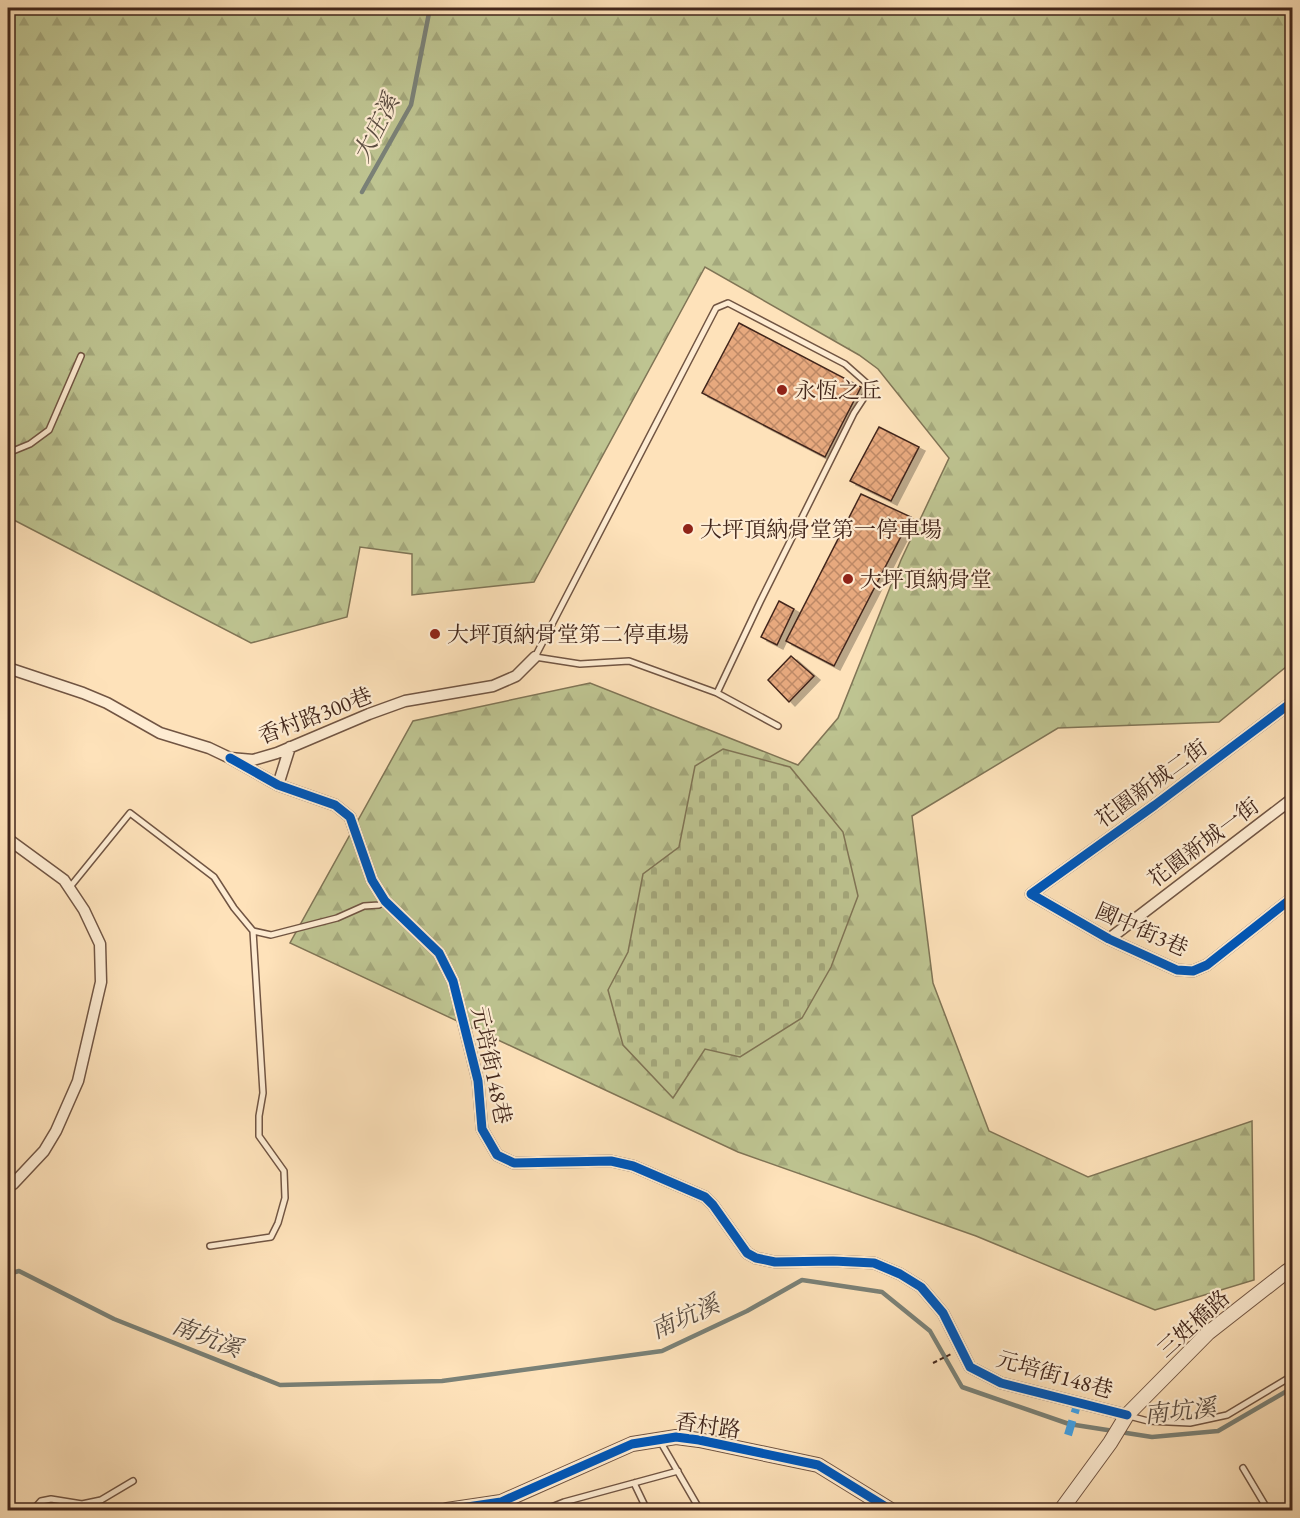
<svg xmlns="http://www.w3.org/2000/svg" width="1300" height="1518" viewBox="0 0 1300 1518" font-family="'EB Garamond','Noto Serif TC',serif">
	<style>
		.forest { fill: url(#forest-firs); stroke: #807556; stroke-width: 1.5 }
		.cemetery { fill: url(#cemetery-stones); stroke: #807556; stroke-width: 1.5 }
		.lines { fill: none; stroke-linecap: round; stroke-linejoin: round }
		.stream { stroke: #7a8177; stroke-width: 4.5 }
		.building { fill: url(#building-cross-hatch); stroke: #42261b; stroke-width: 1.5; filter: url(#shadow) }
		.service-casing { stroke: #715543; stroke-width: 8 }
		.minor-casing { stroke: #715543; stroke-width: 13 }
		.tertiary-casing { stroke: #715543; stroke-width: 16 }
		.path { stroke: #42261b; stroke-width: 2; stroke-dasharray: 4.5 3; stroke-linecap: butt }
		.service { stroke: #feecd2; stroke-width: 5 }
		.minor { stroke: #feecd2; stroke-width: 10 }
		.tertiary { stroke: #feecd2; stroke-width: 14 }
		.quiet { stroke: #3fa2ea; stroke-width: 8; stroke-dasharray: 15 8; stroke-linecap: butt }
		.cycleway-casing { stroke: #feecd2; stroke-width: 13 }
		.cycleway { stroke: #0057b8; stroke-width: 9 }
		.poi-dot { fill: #8f2418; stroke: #feecd2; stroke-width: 2 }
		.labels { text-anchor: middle; stroke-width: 4.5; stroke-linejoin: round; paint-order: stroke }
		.poi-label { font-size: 22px; fill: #42261b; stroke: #feecd2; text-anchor: start }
		.street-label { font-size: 22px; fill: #42261b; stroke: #feecd2 }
		.water-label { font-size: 24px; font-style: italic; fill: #5a4c41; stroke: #feecd2 }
	</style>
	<defs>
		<pattern id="forest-firs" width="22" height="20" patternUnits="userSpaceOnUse" patternTransform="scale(1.5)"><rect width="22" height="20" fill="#bec491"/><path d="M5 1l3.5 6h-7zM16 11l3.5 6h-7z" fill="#a4a87c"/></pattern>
		<pattern id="cemetery-stones" width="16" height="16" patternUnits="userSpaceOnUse" patternTransform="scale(1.5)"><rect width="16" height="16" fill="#bec491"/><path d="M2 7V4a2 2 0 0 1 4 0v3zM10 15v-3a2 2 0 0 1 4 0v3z" fill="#a4a87c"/></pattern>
		<pattern id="building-cross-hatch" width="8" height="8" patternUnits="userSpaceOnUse" patternTransform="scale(1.5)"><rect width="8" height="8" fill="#e7a97e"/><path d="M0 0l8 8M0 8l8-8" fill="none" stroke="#bd8966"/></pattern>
		<filter id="shadow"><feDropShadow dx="6" dy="4" stdDeviation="0" flood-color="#0004"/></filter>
	</defs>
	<rect width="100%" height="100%" fill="#fee2ba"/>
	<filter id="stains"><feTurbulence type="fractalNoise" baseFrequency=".00333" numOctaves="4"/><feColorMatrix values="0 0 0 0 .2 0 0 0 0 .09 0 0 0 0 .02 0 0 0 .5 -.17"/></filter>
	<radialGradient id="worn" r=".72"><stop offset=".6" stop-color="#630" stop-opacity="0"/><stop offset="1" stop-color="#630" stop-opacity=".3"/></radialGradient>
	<path class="forest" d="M 8,8 L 1292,8 L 1292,662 L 1219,722 L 1058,728 L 912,816 L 933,983 L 989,1131 L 1088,1177 L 1252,1121 L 1254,1280 L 1155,1310 L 976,1236 L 738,1152 L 290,943 L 413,721 L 590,683 L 798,765 L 838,718 L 901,560 L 949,458 L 878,369 L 859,355 L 705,267 L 534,582 L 412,595 L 412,554 L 360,547 L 347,617 L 251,643 L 8,517 Z"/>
	<path class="cemetery" d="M 723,749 L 790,767 L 843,832 L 858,896 L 831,967 L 802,1018 L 740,1057 L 705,1049 L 673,1098 L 623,1045 L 608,990 L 628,952 L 643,874 L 679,847 L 695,766 Z"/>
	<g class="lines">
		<path class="stream" d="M 362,192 L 411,105 L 430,8
			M 8,1274 L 19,1271 L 114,1319 L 280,1385 L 442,1381 L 662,1351 L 747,1311 L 802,1280 L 882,1292 L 930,1331 L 962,1387 L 1069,1424 L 1152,1437 L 1218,1431 L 1292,1388"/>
	</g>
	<path class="building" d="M 739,323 L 861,387 L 825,457 L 702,393 Z
		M 879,427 L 919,447 L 891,501 L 850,481 Z
		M 861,494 L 911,517 L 834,666 L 786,641 Z
		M 779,601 L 794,609 L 777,645 L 761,637 Z
		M 791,656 L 814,676 L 789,702 L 768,680 Z"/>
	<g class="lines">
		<defs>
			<path id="service" d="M 8,453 L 30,444 L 49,430 L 81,356
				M 717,693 L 760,602 L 854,413 L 871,387 L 845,364 L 728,303 L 716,308 L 535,657 L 580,664 L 629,661 L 717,693 L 778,726
				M 70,887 L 130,813 L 214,877 L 234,908 L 253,931 L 271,935 L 337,918 L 364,906 L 379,905 L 385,901
				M 210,1246 L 271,1237 L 278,1223 L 285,1198 L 284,1171 L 259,1136 L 259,1116 L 263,1093 L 253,931
				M 1129,1416 L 1148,1421 L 1190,1423 L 1227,1415 L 1292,1376
				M 660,1441 L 700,1510
				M 1243,1468 L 1268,1510
				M 634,1483 L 647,1510 L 646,1510
				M 33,1510 L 41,1501 L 51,1499 L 82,1504 L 101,1500 L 133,1481
				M 544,1510 L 564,1502 L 678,1471"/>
			<path id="minor" d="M 8,668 L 83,693 L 107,703 L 160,733 L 209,748 L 230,758 L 253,760 L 277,753 L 369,714 L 405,701 L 493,686 L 516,676 L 535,657
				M 1292,702 L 1155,805 L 1031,894 L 1109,939 L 1177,970 L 1193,971 L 1207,965 L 1292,898
				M 230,758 L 278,785 L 335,805 L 350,817 L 372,880 L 385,901 L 439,953 L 453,981 L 478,1081 L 482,1129 L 497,1155 L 514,1163 L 611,1161 L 633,1166 L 705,1197 L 713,1205 L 747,1253 L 756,1258 L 775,1262 L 833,1261 L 874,1263 L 900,1274 L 921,1287 L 943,1313 L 970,1367 L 1001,1383 L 1127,1415
				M 278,785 L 290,747
				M 8,839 L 64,880 L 84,910 L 100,944 L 101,982 L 78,1081 L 56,1131 L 44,1151 L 13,1184 L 8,1187
				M 1109,939 L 1292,799"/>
			<path id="tertiary" d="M 447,1510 L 501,1502 L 632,1444 L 676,1437 L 699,1440 L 818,1465 L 891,1510
				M 1061,1510 L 1110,1443 L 1127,1415 L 1208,1333 L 1286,1272 L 1292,1268"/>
		</defs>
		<use href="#service" class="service-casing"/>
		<use href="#minor" class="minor-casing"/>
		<use href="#tertiary" class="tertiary-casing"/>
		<path class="path" d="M 933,1363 L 951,1354"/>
		<use href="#service" class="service"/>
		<use href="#minor" class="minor"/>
		<use href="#tertiary" class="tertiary"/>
		<path class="quiet" d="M 1068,1435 L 1078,1402"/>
		<defs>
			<path id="cycleway" d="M 1292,702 L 1155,805 L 1031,894 L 1109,939 L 1177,970 L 1193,971 L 1207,965 L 1292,898
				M 230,758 L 278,785 L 335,805 L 350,817 L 372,880 L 385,901 L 439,953 L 453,981 L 478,1081 L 482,1129 L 497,1155 L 514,1163 L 611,1161 L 633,1166 L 705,1197 L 713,1205 L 747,1253 L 756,1258 L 775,1262 L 833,1261 L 874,1263 L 900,1274 L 921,1287 L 943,1313 L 970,1367 L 1001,1383 L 1127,1415
				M 447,1510 L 501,1502 L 632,1444 L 676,1437 L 699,1440 L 818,1465 L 891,1510"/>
		</defs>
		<use href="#cycleway" class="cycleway-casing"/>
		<use href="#cycleway" class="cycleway"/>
	</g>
	<g class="poi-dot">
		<circle cx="782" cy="390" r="6"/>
		<circle cx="688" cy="529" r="6"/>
		<circle cx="848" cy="579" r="6"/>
		<circle cx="435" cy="634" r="6"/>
	</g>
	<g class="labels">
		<g class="poi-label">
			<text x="794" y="398">永恆之丘</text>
			<text x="700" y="537">大坪頂納骨堂第一停車場</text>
			<text x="860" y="587">大坪頂納骨堂</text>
			<text x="447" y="642">大坪頂納骨堂第二停車場</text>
		</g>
		<g class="street-label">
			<text transform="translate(315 715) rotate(-21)" y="8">香村路300巷</text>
			<text transform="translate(1151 783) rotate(-36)" y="8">花園新城二街</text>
			<text transform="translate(1203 842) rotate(-37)" y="8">花園新城一街</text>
			<text transform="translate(1142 929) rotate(24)" y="8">國中街3巷</text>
			<text transform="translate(492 1065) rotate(78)" y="8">元培街148巷</text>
			<text transform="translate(1193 1323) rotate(-42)" y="8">三姓橋路</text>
			<text transform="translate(1055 1374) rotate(16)" y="8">元培街148巷</text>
			<text transform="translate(708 1425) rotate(8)" y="8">香村路</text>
		</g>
		<g class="water-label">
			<text transform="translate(376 128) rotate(-63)" y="8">大庄溪</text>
			<text transform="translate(685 1317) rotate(-24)" y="8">南坑溪</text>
			<text transform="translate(207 1337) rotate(21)" y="8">南坑溪</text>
			<text transform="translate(1180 1411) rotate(-6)" y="8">南坑溪</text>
		</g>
	</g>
	<rect width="1300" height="1518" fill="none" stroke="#fee2ba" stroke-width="30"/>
	<rect x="9" y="9" width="1282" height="1500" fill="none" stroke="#42261b" stroke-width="3"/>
	<rect x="15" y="15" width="1270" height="1488" fill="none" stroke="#42261b" stroke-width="1.5"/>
	<rect width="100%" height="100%" filter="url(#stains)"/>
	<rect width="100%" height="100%" fill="url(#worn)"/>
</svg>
